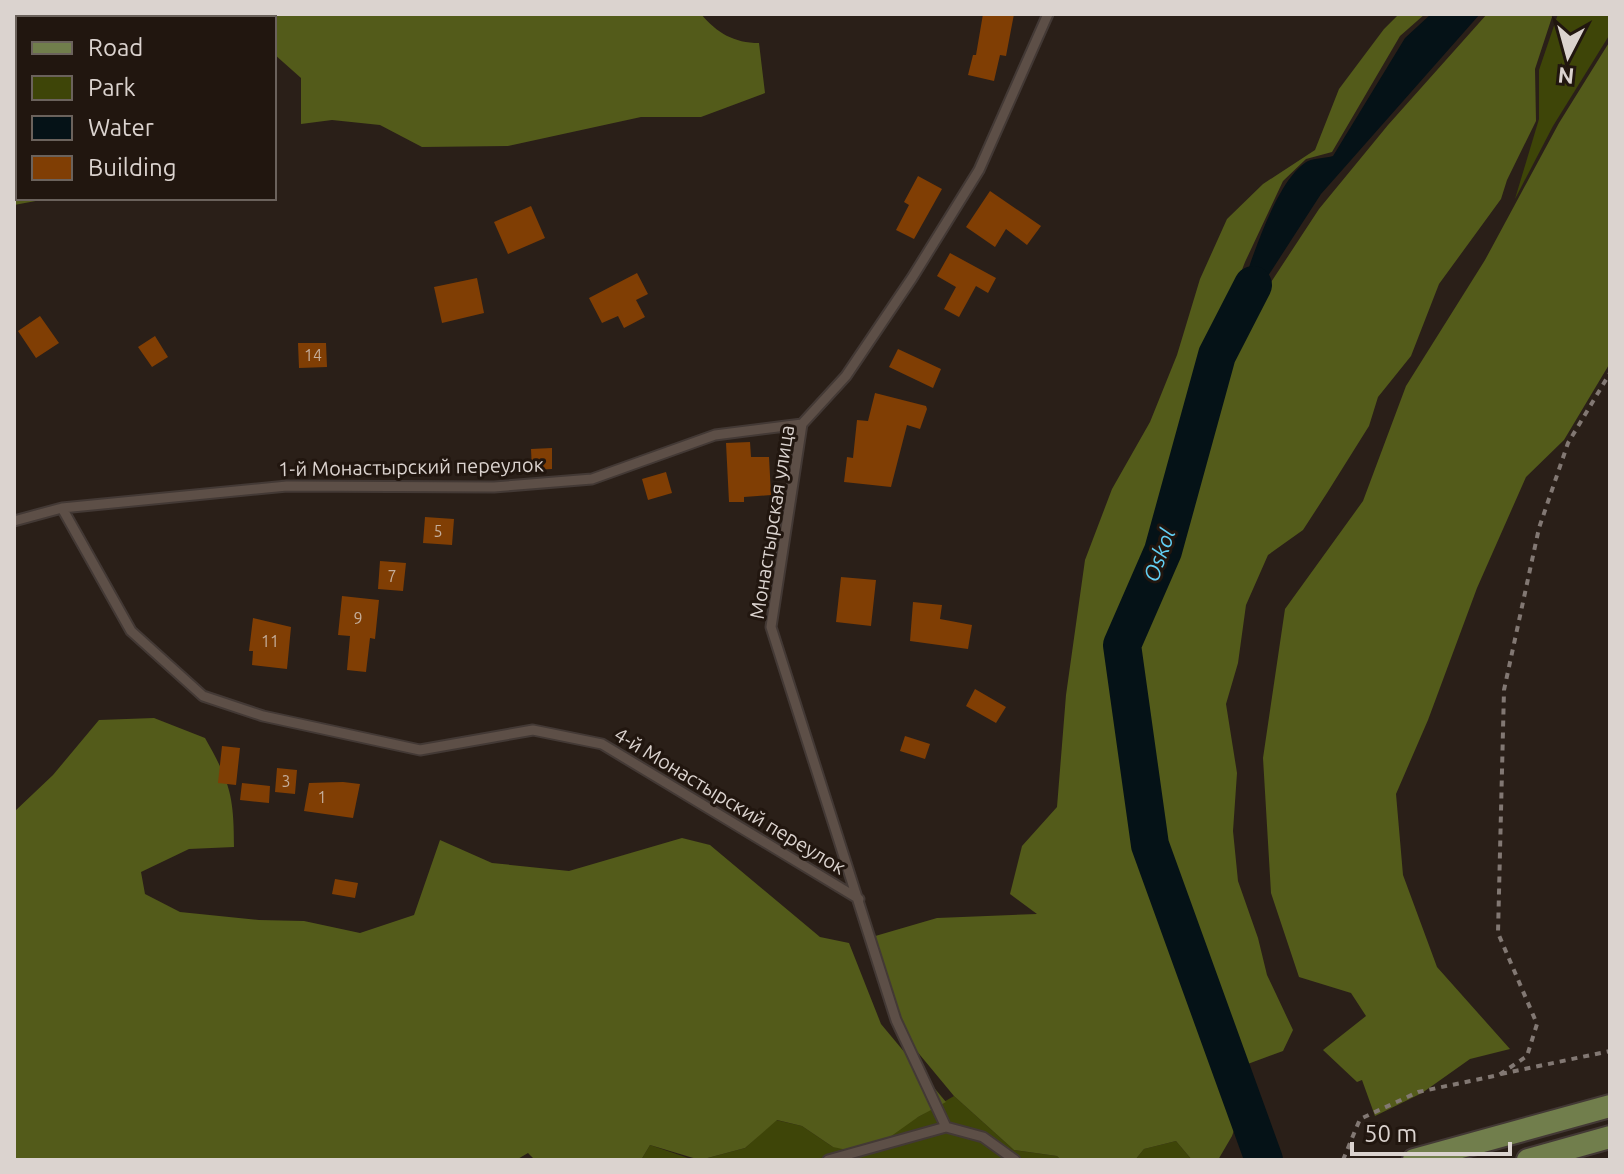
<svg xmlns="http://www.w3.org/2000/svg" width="1624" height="1174" viewBox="0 0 1624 1174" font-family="Ubuntu,sans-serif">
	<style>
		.green { fill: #3e4508 }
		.forest { fill: #535b1a }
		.water { fill: #051217 }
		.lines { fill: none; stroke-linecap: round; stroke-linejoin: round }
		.river { stroke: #051217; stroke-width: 38 }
		.building { fill: #803e04 }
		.service-casing { stroke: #433935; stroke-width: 13 }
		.primary-casing { stroke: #433935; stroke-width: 26 }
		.path { stroke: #827873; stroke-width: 4; stroke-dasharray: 6 6; stroke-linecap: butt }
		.service { stroke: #5d4f47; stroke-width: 9 }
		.primary { stroke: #717e4c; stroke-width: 22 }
		.labels { text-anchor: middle; stroke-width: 6; stroke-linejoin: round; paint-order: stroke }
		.number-label { font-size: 16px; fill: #c4ae9c }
		.street-label { font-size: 20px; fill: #dbd3cf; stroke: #21160f }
		.water-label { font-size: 22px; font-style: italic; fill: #62cff3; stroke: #21160f }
	</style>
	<rect width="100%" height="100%" fill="#2a1f18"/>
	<path class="green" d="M 14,14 L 87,14 L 89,18 L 18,18 L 18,145 L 14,147 Z
		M 1558,14 L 1610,14 L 1610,34 L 1553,126 L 1515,199 L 1539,119 L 1539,70 Z
		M 954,1096 L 1014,1150 L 1057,1156 L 1061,1160 L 700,1160 L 745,1148 L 776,1120 L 802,1126 L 833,1147 L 918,1117 Z
		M 1176,1141 L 1192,1160 L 1135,1160 L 1144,1149 Z
		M 650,1145 L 694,1160 L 641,1160 Z"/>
	<path class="forest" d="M 89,14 L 212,14 L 209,18 L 92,18 Z
		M 255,14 L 701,14 C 717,33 734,43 759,43 L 765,93 L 701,117 L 641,117 L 508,146 L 422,147 L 380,125 L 332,120 L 301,124 L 301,78 L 274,54 L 274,18 L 256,18 Z
		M 1399,14 L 1425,14 L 1400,36 L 1332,152 L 1306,159 L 1283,181 L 1245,262 L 1210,353 L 1155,547 L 1115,646 L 1143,846 L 1241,1110 L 1232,1136 L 1218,1160 L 1192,1160 L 1176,1141 L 1144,1149 L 1135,1160 L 1061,1160 L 1057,1156 L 1014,1150 L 954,1096 L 891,1020 L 865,939 L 937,918 L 1037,914 L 1010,894 L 1022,846 L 1057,807 L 1066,695 L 1085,560 L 1112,489 L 1150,422 L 1177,355 L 1200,279 L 1227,219 L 1263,184 L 1315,150 L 1339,89 L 1384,29 Z
		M 1487,14 L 1553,14 L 1535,69 L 1536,121 L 1507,180 L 1501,199 L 1439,284 L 1411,356 L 1378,397 L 1369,426 L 1327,493 L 1303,530 L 1268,555 L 1246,605 L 1238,663 L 1226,704 L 1237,773 L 1233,831 L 1238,881 L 1258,938 L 1267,975 L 1293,1030 L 1283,1051 L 1245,1065 L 1160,829 L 1135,646 L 1171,559 L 1220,379 L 1260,299 L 1319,209 L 1388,125 Z
		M 1610,41 L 1610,363 L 1564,440 L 1526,477 L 1477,588 L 1428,720 L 1396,794 L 1403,875 L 1437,967 L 1510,1049 L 1470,1059 L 1422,1093 L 1375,1116 L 1362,1080 L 1357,1082 L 1323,1050 L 1366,1016 L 1351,993 L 1299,977 L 1271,893 L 1263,758 L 1285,609 L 1363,501 L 1406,386 L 1485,260 L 1559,123 Z
		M 18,148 L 18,198 L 52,198 L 14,205 L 14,150 Z
		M 154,718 L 205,738 C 230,782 234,796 234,847 L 189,849 L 141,872 L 145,894 L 180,912 L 259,920 L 304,921 L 360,933 L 414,915 L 440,840 L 492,863 L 569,871 L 682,838 L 710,845 L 820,937 L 849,943 L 881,1024 L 946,1102 L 918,1117 L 866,1154 L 833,1147 L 802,1126 L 777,1120 L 745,1148 L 700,1160 L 650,1145 L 641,1160 L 535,1160 L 528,1153 L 516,1160 L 14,1160 L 14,812 L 53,775 L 99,720 Z"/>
	<path class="water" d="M 1431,14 L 1480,14 L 1321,194 L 1226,341 C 1239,299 1270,182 1308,161 C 1315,158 1326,158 1333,156 L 1405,38 Z"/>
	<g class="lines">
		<path class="river" d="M 1253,285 L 1217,355 L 1163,551 L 1122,645 L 1150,845 L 1264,1160"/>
	</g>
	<path class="building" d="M 983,14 L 1014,14 L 1006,56 L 1000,55 L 994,81 L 968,75 L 973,55 L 976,55 Z
		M 918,176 L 942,189 L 914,239 L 896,230 L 909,205 L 904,202 Z
		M 990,191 L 1041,226 L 1027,245 L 1006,229 L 995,247 L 966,227 Z
		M 531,206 L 545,238 L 508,254 L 494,222 Z
		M 950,253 L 996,278 L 988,293 L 976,286 L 959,317 L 944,309 L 956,287 L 937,276 Z
		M 637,273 L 648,294 L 636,300 L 645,317 L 624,328 L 618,316 L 602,323 L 589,298 Z
		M 477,278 L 484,313 L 442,323 L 434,287 Z
		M 40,316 L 59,343 L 36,358 L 18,331 Z
		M 155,336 L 168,357 L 152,367 L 138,347 Z
		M 298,343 L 326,343 L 327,367 L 299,368 Z
		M 898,349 L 941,369 L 933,388 L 889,367 Z
		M 875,393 L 926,406 L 927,409 L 920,429 L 907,425 L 891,487 L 844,482 L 847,457 L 853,458 L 857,420 L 868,421 Z
		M 750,442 L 751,457 L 769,457 L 771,495 L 744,497 L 744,502 L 729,502 L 726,443 Z
		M 552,448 L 552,469 L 532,470 L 531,449 Z
		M 666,472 L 672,493 L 648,500 L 642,479 Z
		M 425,517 L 454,519 L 452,545 L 423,543 Z
		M 380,561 L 406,563 L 403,591 L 378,589 Z
		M 841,577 L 876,580 L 871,626 L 836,622 Z
		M 342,596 L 379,600 L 375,639 L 370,638 L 366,672 L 347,670 L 350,636 L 338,635 Z
		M 913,602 L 942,605 L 940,619 L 972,625 L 968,649 L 910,641 Z
		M 253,618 L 291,627 L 287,669 L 252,665 L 253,651 L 249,651 Z
		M 975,689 L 1006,707 L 996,723 L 966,706 Z
		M 905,736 L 930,744 L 925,759 L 900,751 Z
		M 222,746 L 240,748 L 236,785 L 218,783 Z
		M 277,768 L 297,770 L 295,794 L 275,792 Z
		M 343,782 L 360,784 L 353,818 L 304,811 L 309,783 Z
		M 242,783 L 270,786 L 269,803 L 240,800 Z
		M 335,879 L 358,883 L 355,898 L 332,894 Z"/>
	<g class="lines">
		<defs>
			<path id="service" d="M 62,508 L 131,631 L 203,696 L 263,716 L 420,750 L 533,730 L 602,744 L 859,899
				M 14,521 L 62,508 L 287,486 L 494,487 L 592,479 L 715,435 L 802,424
				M 828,1160 L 946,1127
				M 1015,1160 L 983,1137 L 946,1127 L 896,1020 L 771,627 L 802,424 L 846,376 L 912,278 L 979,170 L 1048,14"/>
			<path id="primary" d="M 1414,1160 L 1610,1106
				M 1528,1160 L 1610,1137"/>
		</defs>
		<use href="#service" class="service-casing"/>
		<use href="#primary" class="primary-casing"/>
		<path class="path" d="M 1501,1074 L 1610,1051
			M 1343,1160 L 1360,1119 L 1418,1092 L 1499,1075 L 1527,1056 L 1537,1024 L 1498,933 L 1504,690 L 1539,528 L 1568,443 L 1610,373"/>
		<use href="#service" class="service"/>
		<use href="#primary" class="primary"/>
	</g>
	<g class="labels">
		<g class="number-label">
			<text x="313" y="361">14</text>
			<text x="438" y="537">5</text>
			<text x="392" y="582">7</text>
			<text x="358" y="624">9</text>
			<text x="270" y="647">11</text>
			<text x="286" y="787">3</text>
			<text x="322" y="803">1</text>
		</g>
		<g class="street-label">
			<text transform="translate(411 467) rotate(-1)" y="7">1-й Монастырский переулок</text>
			<text transform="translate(772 522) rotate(-81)" y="7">Монастырская улица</text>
			<text transform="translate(730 801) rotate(31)" y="7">4-й Монастырский переулок</text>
		</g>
		<g class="water-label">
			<text transform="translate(1159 555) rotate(-70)" y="8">Oskol</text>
		</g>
	</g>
	<rect width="1624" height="1174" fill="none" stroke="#dbd3cf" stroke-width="32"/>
	<rect x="16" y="16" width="260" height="184" fill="#21160f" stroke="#6b625c" stroke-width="2"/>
	<rect x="32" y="42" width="40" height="12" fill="#717e4c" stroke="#6b625c" stroke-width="2"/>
	<text x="88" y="56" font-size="24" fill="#dbd3cf">Road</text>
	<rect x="32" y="76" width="40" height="24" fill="#3e4508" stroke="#6b625c" stroke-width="2"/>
	<text x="88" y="96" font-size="24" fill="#dbd3cf">Park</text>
	<rect x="32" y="116" width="40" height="24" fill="#051217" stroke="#6b625c" stroke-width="2"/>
	<text x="88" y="136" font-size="24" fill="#dbd3cf">Water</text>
	<rect x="32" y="156" width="40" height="24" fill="#803e04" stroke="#6b625c" stroke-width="2"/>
	<text x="88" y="176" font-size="24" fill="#dbd3cf">Building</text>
	<g transform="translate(1568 56) rotate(186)" stroke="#21160f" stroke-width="6" paint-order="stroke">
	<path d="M0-6L14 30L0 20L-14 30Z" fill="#dbd3cf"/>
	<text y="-12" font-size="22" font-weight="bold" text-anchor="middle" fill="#dbd3cf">N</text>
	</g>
	<path d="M1352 1142v12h158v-12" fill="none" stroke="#dbd3cf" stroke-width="4"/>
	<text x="1364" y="1142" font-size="24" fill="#dbd3cf" stroke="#21160f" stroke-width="6" paint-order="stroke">50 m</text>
</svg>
